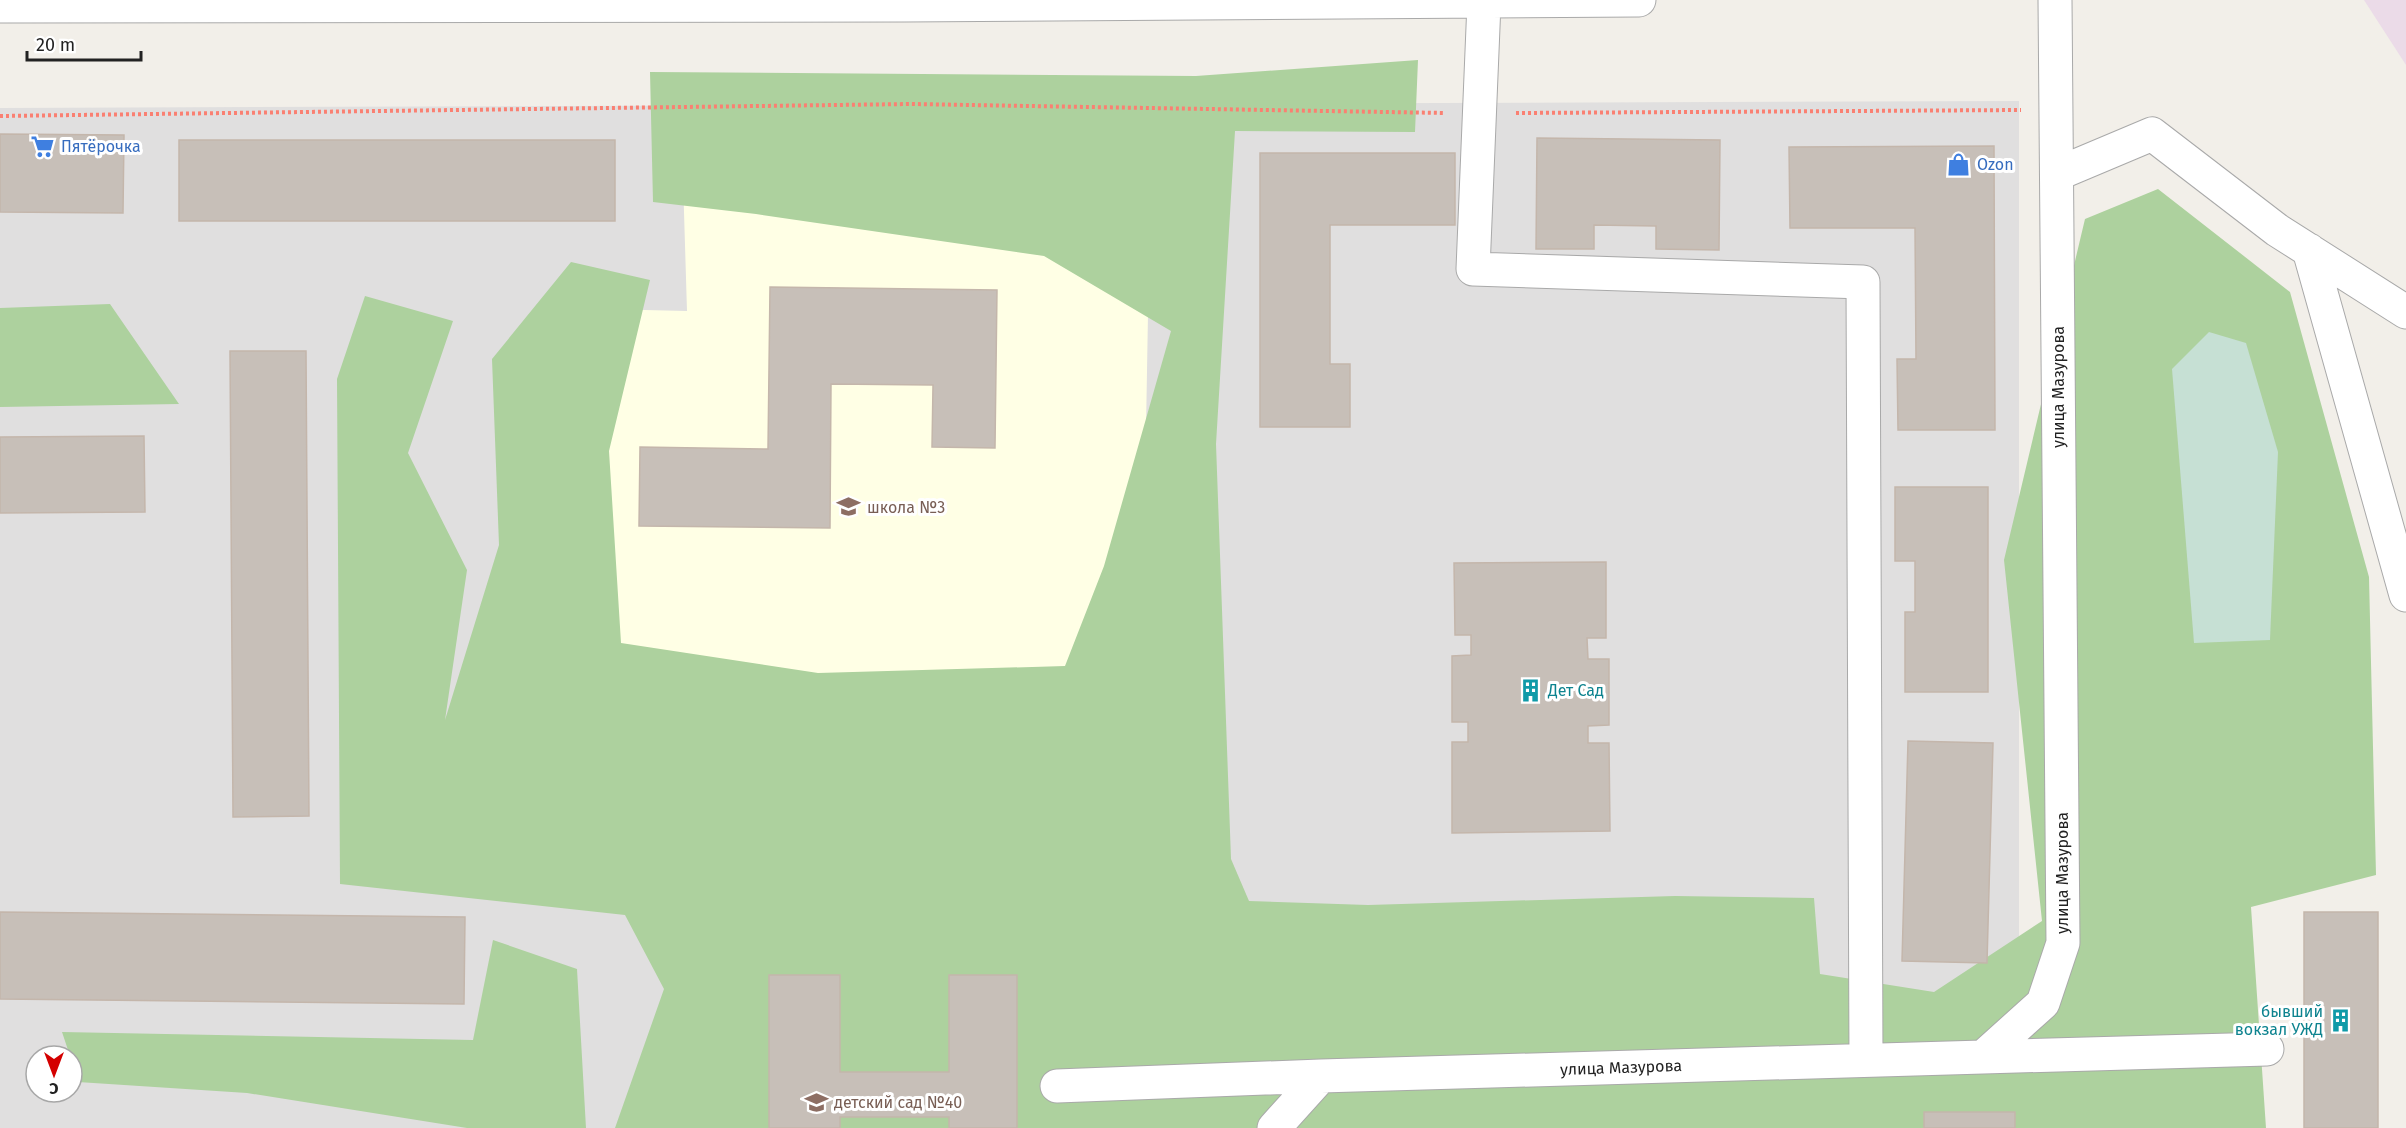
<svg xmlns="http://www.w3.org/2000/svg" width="2406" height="1128" viewBox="0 0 2406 1128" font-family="'Fira Sans',sans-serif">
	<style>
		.residential { fill: #e0dfdf; fill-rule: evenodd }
		.industrial { fill: #ebdbe8 }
		.education { fill: #ffffe5 }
		.forest { fill: #add19e }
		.wetland { fill: #c6e0d4 }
		.building { fill: #c7bfb8; stroke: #c4b6ab; stroke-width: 1.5 }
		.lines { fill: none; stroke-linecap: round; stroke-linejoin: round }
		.minor-casing { stroke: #a9a9a9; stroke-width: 35 }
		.path { stroke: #fa8072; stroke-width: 4; stroke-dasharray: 3 3; stroke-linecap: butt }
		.minor { stroke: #fff; stroke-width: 33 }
		.labels { text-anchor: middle; stroke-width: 6; stroke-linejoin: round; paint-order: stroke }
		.shop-label { font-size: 16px; fill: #366cbe; stroke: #fff; text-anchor: start }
		.street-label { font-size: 16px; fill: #222; stroke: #fff }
		.education-label { font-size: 16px; fill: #785e54; stroke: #fff; text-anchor: start }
		.culture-label { font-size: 16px; fill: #0d838f; stroke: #fff; text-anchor: start }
	</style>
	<rect width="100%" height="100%" fill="#f2efe9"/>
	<path class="residential" d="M 2019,101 L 2019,961 L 1960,1025 L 1231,1128 L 0,1128 L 0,108 ZM 36,1056 L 72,1056 L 72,1092 L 36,1092 Z"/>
	<path class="industrial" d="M 2364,0 L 2406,0 L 2406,65 Z"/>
	<path class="education" d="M 1151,140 L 1141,718 L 548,702 L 558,308 L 687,311 L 682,146 Z"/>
	<path class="forest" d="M 1418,60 L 1415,132 L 1235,131 L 1216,444 L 1231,859 L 1249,901 L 1368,905 L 1675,896 L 1814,898 L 1820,974 L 1934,992 L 2042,921 L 2004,560 L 2085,219 L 2158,189 L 2290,292 L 2369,577 L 2376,875 L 2251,907 L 2266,1128 L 615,1128 L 664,989 L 625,915 L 340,884 L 337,379 L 365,296 L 453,321 L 408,453 L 467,570 L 445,720 L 499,545 L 492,359 L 571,262 L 650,280 L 609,451 L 621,643 L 818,673 L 1065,666 L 1104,566 L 1171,331 L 1044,256 L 756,214 L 653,202 L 650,72 L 1196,76 Z
		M 110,304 L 179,404 L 0,407 L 0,308 Z
		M 493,940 L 577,969 L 586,1128 L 467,1128 L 247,1093 L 78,1082 L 72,1056 L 70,1056 L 62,1032 L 473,1040 Z"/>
	<path class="wetland" d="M 2209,332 L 2246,343 L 2278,452 L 2270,640 L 2194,643 L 2172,369 Z"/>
	<path class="building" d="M 0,134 L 124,135 L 123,213 L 0,212 Z
		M 1537,138 L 1720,140 L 1719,250 L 1656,249 L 1656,226 L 1594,225 L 1594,249 L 1536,249 Z
		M 179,140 L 615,140 L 615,221 L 179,221 Z
		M 1994,146 L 1995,430 L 1898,430 L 1897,359 L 1916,359 L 1915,228 L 1790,228 L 1789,147 Z
		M 1260,153 L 1455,153 L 1455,225 L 1330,225 L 1330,364 L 1350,364 L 1350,427 L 1260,427 Z
		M 770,287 L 997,290 L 995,448 L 932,447 L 933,385 L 831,384 L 830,528 L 639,526 L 640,447 L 768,449 Z
		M 230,351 L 306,351 L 309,816 L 233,817 Z
		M 144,436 L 145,512 L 0,513 L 0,437 Z
		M 1895,487 L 1988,487 L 1988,692 L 1905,692 L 1905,612 L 1915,612 L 1915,561 L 1895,561 Z
		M 1606,562 L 1606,638 L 1587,638 L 1588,659 L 1609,659 L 1609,725 L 1588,726 L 1588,743 L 1609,743 L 1610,831 L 1452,833 L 1452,742 L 1468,742 L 1468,722 L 1452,722 L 1452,656 L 1471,655 L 1471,635 L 1455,635 L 1454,563 Z
		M 1908,741 L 1993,743 L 1987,963 L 1902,961 Z
		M 0,912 L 465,917 L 464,1004 L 0,999 Z
		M 2304,912 L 2378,912 L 2378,1128 L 2304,1128 Z
		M 769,975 L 840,975 L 840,1072 L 949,1072 L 949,975 L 1017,975 L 1017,1128 L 949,1128 L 949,1117 L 840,1117 L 840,1128 L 769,1128 Z
		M 1924,1112 L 2015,1112 L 2015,1128 L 1924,1128 Z"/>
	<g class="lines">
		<defs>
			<path id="minor" d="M 1484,3 L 1473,269 L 1863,282 L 1866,1060
				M 0,6 L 904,5 L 1639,0
				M 2057,174 L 2152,134 L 2277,230 L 2406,312
				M 2309,250 L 2406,595
				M 1983,1057 L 2267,1049
				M 1057,1086 L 1321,1076
				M 1274,1128 L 1321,1076 L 1983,1057 L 2043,1003 L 2063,943 L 2055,0"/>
		</defs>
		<use href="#minor" class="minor-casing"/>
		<path class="path" d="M 1516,113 L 2021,110
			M 0,116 L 911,104 L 1445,113"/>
		<use href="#minor" class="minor"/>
	</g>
	<defs>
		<symbol id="supermarket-bare" viewBox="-9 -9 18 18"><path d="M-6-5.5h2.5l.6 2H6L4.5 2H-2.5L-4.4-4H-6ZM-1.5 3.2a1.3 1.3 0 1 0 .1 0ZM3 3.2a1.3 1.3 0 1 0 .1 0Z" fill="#3f7fe0" stroke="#fff" stroke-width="2.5" paint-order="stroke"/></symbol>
		<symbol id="shop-bare" viewBox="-9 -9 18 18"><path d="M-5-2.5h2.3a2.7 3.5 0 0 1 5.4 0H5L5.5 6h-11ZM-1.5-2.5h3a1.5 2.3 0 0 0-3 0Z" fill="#3f7fe0" stroke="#fff" stroke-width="2.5" paint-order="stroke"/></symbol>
		<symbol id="school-bare" viewBox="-9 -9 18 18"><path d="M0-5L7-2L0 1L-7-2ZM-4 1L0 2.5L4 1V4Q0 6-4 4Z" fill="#8d6e63" stroke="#fff" stroke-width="2.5" paint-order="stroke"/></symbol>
		<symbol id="building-bare" viewBox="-9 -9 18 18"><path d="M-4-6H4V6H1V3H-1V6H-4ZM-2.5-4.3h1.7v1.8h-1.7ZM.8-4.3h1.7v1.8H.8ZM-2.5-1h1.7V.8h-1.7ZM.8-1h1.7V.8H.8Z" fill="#0f9aa8" stroke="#fff" stroke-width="2.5" paint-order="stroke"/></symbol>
	</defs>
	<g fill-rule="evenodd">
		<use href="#supermarket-bare" x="26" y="130" width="33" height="33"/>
		<use href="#shop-bare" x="1942" y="148" width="33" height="33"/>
		<use href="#school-bare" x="832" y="490" width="33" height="33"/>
		<use href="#building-bare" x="1514" y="674" width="33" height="33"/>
		<use href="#building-bare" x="2324" y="1004" width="33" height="33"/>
		<use href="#school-bare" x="800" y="1086" width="33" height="33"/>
	</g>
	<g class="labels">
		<g class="shop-label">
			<text x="61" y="152">Пятёрочка</text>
			<text x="1977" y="170">Ozon</text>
		</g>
		<g class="street-label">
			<text transform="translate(2058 387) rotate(-90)" y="6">улица Мазурова</text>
			<text transform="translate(2062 873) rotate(-90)" y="6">улица Мазурова</text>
			<text transform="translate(1621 1067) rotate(-2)" y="6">улица Мазурова</text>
		</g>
		<g class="education-label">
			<text x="867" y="513">школа №3</text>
			<text x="834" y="1108">детский сад №40</text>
		</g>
		<g class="culture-label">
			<text x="1548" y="696">Дет Сад</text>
			<text x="2323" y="1017" text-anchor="end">бывший<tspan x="2323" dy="18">вокзал УЖД</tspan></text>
		</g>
	</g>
	<g transform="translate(54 1074) rotate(180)"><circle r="28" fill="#ffffff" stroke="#a7a7a7" stroke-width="1.5"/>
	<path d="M0-4.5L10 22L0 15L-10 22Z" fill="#d40000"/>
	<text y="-9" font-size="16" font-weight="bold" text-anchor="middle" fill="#222222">С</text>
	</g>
	<path d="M27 51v9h114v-9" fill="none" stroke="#222222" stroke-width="3"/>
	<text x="36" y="51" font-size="18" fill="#222222" stroke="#ffffff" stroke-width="4.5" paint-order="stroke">20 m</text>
</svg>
